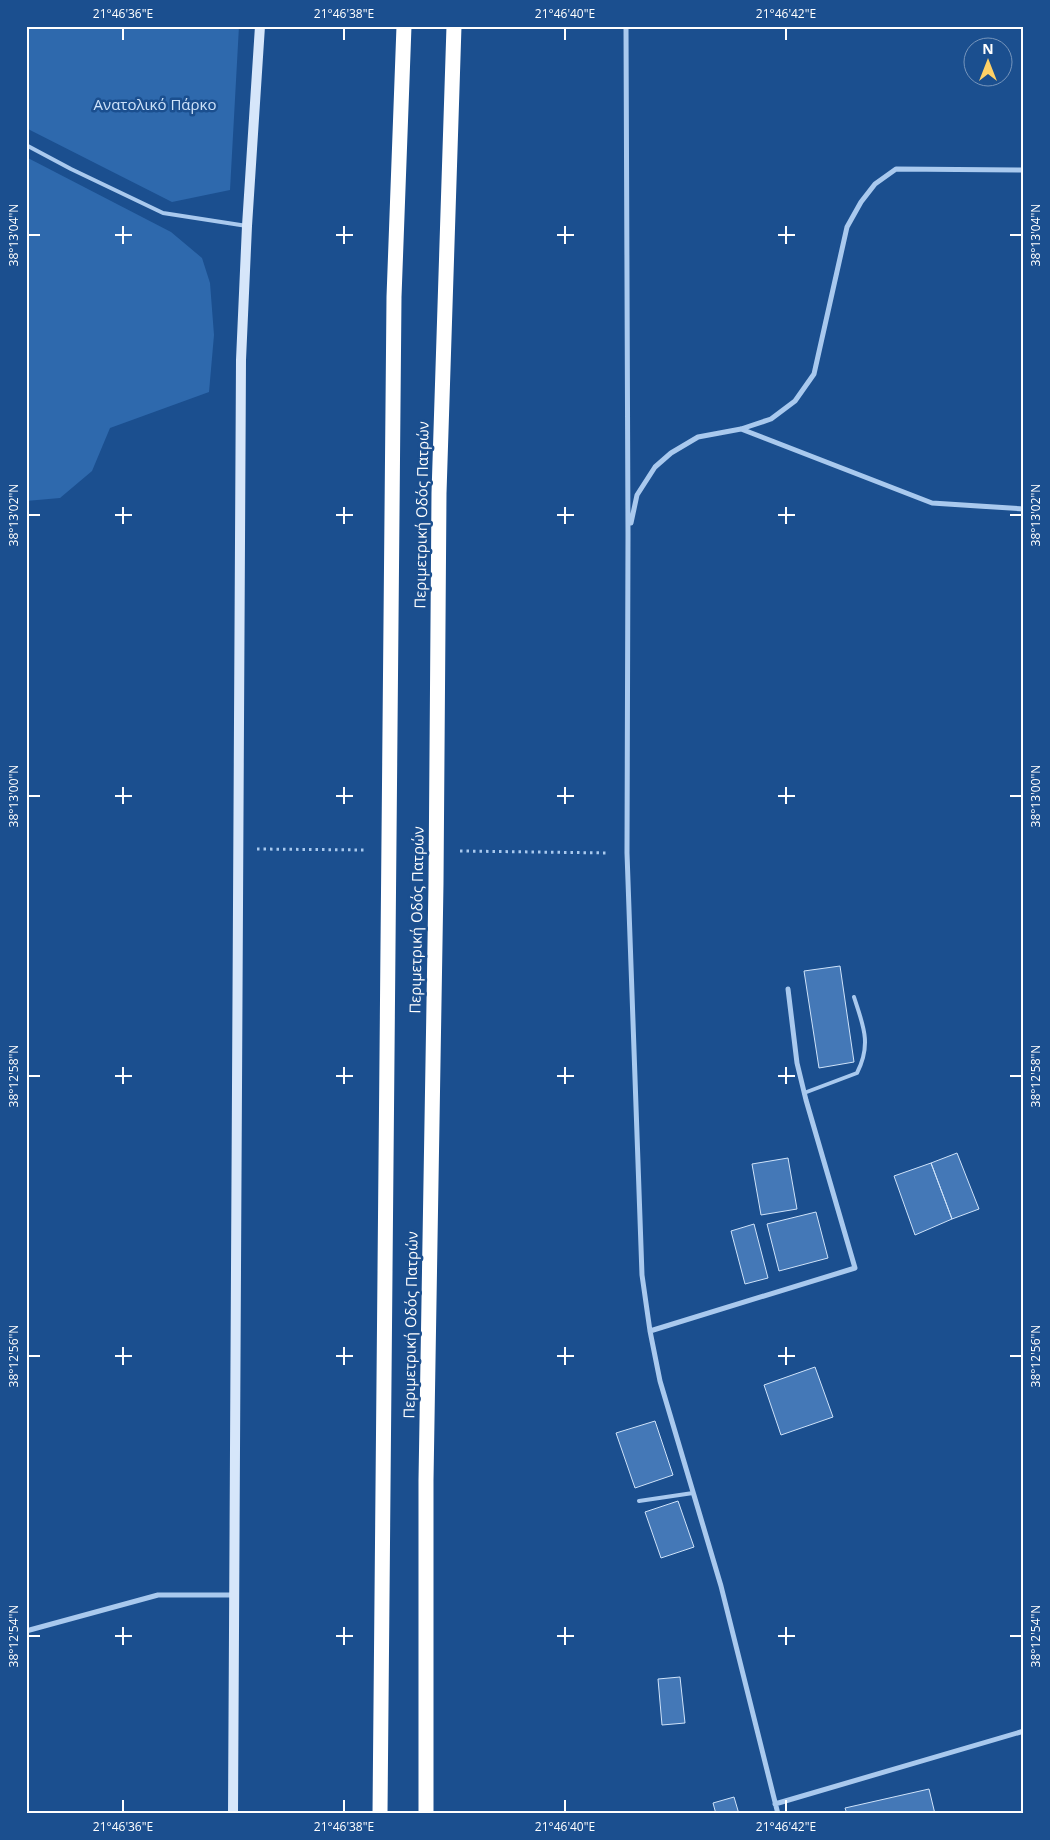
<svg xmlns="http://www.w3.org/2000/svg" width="1050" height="1840" viewBox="0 0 1050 1840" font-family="'Open Sans',sans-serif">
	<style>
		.green { fill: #2e69ad }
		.building { fill: #4478b7; stroke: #cfe3fa }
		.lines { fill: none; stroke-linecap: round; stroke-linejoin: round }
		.path { stroke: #a9c9ee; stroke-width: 3; stroke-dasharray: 2.5 4; stroke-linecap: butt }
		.lane { stroke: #a9c9ee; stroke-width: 4 }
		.street { stroke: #a9c9ee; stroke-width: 5 }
		.secondary { stroke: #d6e6fa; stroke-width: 10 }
		.highway { stroke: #fff; stroke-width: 15 }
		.ticks { fill: none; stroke: #fff; stroke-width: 2 }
		.labels { text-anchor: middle; stroke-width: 5; stroke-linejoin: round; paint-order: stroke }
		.park-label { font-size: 15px; fill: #cfe3fa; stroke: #1b4f8f }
		.street-label { font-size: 15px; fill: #fff; stroke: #1b4f8f }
		.neatline { fill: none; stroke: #fff; stroke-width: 2 }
		.ticks-label { font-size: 12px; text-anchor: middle; fill: #fff }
	</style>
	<rect width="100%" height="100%" fill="#1b4f8f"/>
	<path class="green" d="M 26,26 L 239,26 L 230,190 L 172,202 L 26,128 Z
		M 26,157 L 171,232 L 202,258 L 210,283 L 214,335 L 209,392 L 110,428 L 92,471 L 60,498 L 26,501 Z"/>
	<path class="building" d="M 840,966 L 854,1062 L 819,1068 L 804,971 Z
		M 957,1153 L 979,1209 L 952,1219 L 931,1163 Z
		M 788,1158 L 797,1209 L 761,1215 L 752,1164 Z
		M 931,1163 L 952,1219 L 915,1235 L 894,1176 Z
		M 816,1212 L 828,1258 L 779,1271 L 767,1224 Z
		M 754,1224 L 768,1278 L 745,1284 L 731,1231 Z
		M 815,1367 L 833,1417 L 781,1435 L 764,1385 Z
		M 655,1421 L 673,1475 L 635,1488 L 616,1433 Z
		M 678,1501 L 694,1547 L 661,1558 L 645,1512 Z
		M 680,1677 L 685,1723 L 662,1725 L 658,1679 Z
		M 929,1789 L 935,1814 L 847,1814 L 845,1808 Z
		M 734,1797 L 739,1814 L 716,1814 L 713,1803 Z"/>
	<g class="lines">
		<path class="path" d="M 257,849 L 366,850
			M 460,851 L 609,853"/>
		<path class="lane" d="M 26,145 L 71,169 L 163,213 L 247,226
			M 804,1093 L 857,1073 C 872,1044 863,1025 854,997
			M 639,1501 L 693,1493"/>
		<path class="street" d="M 626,26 L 628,535 L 627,853 L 642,1275 L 650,1331 L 660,1381 L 721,1586 L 778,1814
			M 741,429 L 932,503 L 1024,509
			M 631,523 L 637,495 L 655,467 L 671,453 L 698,437 L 741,429 L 771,419 L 795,401 L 814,374 L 847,227 L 861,202 L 875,184 L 896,169 L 1024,170
			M 650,1331 L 855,1268 L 806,1100 L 797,1063 L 788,989
			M 26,1631 L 158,1595 L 235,1595
			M 775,1804 L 1024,1731"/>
		<path class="secondary" d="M 233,1814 L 241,360 L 247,226 L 260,26"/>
		<path class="highway" d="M 380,1814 L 394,297 L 404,26
			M 426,1814 L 426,1480 L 436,883 L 439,493 L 454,26"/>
	</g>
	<path class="ticks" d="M 123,28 L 123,40M 344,28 L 344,40M 565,28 L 565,40M 786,28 L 786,40M 123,226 L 123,244M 344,226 L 344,244M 565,226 L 565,244M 786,226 L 786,244M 28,235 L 40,235M 115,235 L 132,235M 336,235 L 353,235M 557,235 L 574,235M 778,235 L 795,235M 1010,235 L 1022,235M 123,507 L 123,524M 344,507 L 344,524M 565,507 L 565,524M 786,507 L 786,524M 28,515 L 40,515M 115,515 L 132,515M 336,515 L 353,515M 557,515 L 574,515M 778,515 L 795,515M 1010,515 L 1022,515M 123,787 L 123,804M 344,787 L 344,804M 565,787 L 565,804M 786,787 L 786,804M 28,796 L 40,796M 115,796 L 132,796M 336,796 L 353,796M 557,796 L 574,796M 778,796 L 795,796M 1010,796 L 1022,796M 123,1067 L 123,1084M 344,1067 L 344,1084M 565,1067 L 565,1084M 786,1067 L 786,1084M 28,1076 L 40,1076M 115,1076 L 132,1076M 336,1076 L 353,1076M 557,1076 L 574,1076M 778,1076 L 795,1076M 1010,1076 L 1022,1076M 123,1347 L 123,1365M 344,1347 L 344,1365M 565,1347 L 565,1365M 786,1347 L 786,1365M 28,1356 L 40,1356M 115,1356 L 132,1356M 336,1356 L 353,1356M 557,1356 L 574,1356M 778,1356 L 795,1356M 1010,1356 L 1022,1356M 123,1627 L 123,1645M 344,1627 L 344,1645M 565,1627 L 565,1645M 786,1627 L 786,1645M 28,1636 L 40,1636M 115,1636 L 132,1636M 336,1636 L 353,1636M 557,1636 L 574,1636M 778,1636 L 795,1636M 1010,1636 L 1022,1636M 123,1800 L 123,1812M 344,1800 L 344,1812M 565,1800 L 565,1812M 786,1800 L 786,1812"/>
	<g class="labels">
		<g class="park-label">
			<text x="155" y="110">Ανατολικό Πάρκο</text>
		</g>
		<g class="street-label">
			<text transform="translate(422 515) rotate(-89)" y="5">Περιμετρική Οδός Πατρών</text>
			<text transform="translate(417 920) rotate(-89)" y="5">Περιμετρική Οδός Πατρών</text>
			<text transform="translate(411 1325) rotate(-89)" y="5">Περιμετρική Οδός Πατρών</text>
		</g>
	</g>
	<rect width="1050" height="1840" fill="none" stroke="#1b4f8f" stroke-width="55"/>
	<g transform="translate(988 62)"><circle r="24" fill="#1b4f8f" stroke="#7695bc"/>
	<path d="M0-4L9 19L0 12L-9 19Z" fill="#ffd166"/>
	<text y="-8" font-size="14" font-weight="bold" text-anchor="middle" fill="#ffffff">N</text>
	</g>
	<rect x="28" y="28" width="994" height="1784" class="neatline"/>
	<g class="ticks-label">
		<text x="123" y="18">21°46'36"E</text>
		<text x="344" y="18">21°46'38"E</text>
		<text x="565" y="18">21°46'40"E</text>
		<text x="786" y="18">21°46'42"E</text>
		<text transform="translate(14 235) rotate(-90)" y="4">38°13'04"N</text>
		<text transform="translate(1036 235) rotate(-90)" y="4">38°13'04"N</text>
		<text transform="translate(14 515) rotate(-90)" y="4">38°13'02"N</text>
		<text transform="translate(1036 515) rotate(-90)" y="4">38°13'02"N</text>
		<text transform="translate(14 796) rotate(-90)" y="4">38°13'00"N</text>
		<text transform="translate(1036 796) rotate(-90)" y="4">38°13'00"N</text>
		<text transform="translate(14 1076) rotate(-90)" y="4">38°12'58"N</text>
		<text transform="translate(1036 1076) rotate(-90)" y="4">38°12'58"N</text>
		<text transform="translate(14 1356) rotate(-90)" y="4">38°12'56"N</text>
		<text transform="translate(1036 1356) rotate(-90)" y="4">38°12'56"N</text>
		<text transform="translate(14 1636) rotate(-90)" y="4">38°12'54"N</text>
		<text transform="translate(1036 1636) rotate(-90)" y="4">38°12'54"N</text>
		<text x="123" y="1831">21°46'36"E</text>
		<text x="344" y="1831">21°46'38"E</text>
		<text x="565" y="1831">21°46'40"E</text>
		<text x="786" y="1831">21°46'42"E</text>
	</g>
</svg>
